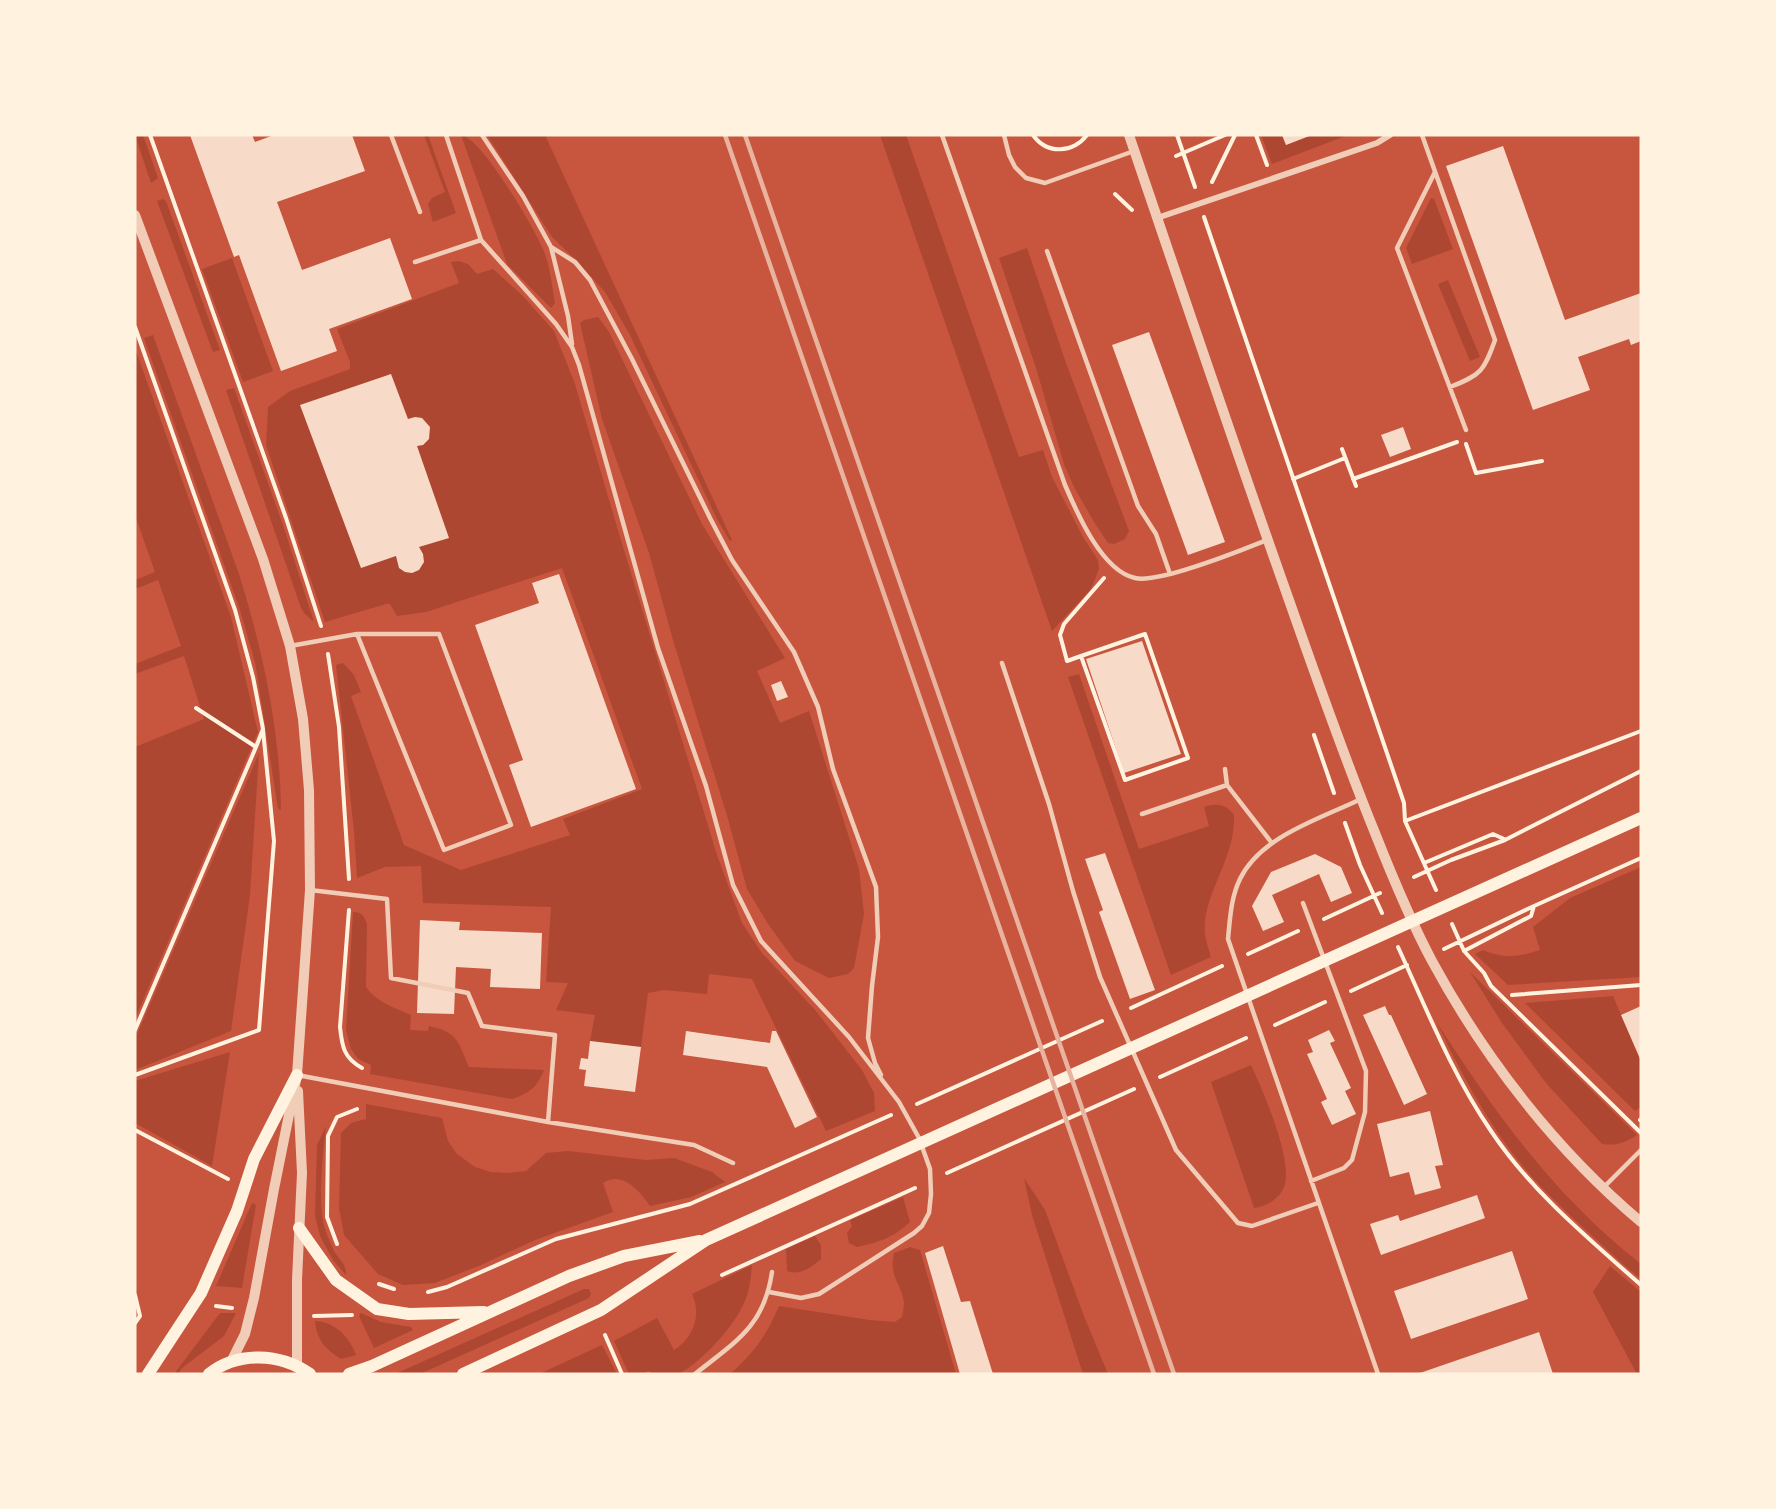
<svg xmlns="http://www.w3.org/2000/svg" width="1776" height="1509" viewBox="0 0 1776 1509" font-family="Ubuntu,sans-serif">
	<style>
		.green { fill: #ae4732 }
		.building { fill: #f7dbc8 }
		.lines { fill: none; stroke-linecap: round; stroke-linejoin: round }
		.path { stroke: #fff3e0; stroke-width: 4 }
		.service { stroke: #f1ccb7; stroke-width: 4.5 }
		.minor { stroke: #f1ccb7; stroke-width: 6 }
		.tertiary { stroke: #f1ccb7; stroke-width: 10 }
		.secondary { stroke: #fff3e0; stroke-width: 12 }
		.rail { stroke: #e9b49f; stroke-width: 4.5 }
	</style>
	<rect width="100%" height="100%" fill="#c8553d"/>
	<path class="green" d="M 135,135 L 143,135 L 158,178 L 151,183 Z
		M 424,135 L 428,135 L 456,213 L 433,222 L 428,204 L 432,198 L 445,192 Z
		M 461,135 C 482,138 534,228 543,249 C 550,265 552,286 555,303 L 551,308 L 507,264 Z
		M 487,135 L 545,135 L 732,540 L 730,541 L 717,519 L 630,335 L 605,292 L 575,259 L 552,237 Z
		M 880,135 L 906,135 L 1019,457 L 1043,450 L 1052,477 L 1083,537 L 1098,560 L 1099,569 L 1091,589 L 1052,631 Z
		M 1261,135 L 1282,135 L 1286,145 L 1310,135 L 1348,135 L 1272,164 Z
		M 1431,198 L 1434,199 L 1453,249 L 1412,264 L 1406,248 Z
		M 163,199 L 166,201 L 220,350 L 213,352 L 157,201 Z
		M 1027,248 L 1066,363 L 1129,531 L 1125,539 L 1114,544 L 1108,543 L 1094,522 L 1074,487 L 1064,464 L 1036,368 L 999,258 Z
		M 232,258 L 273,371 L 243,382 L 202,269 Z
		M 459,261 L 468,264 L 477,274 L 493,269 L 522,295 L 554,331 L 575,384 L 617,527 L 717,855 L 742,923 L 762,953 L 816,1011 L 862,1070 L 874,1093 L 875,1111 L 826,1131 L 752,979 L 709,974 L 707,994 L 664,990 L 648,993 L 641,1047 L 590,1041 L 595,1015 L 556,1010 L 568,983 L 546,982 L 551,907 L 423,903 L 421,866 L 385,867 L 357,878 L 354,831 L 336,665 L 343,663 L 354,675 L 361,692 L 351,696 L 404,845 L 461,870 L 570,835 L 563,819 L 642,789 L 562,568 L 426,612 L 397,616 L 390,604 L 386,604 L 325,622 L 266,445 L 268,407 L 290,391 L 350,369 L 350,362 L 337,329 L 459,283 L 451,262 Z
		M 1448,280 L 1480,357 L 1470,361 L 1438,284 Z
		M 598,317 L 609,332 L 702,524 L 785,658 L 757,671 L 780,723 L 809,711 L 859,869 L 864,914 L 854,968 L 848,974 L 829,978 L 795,961 L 768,924 L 747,889 L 728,819 L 673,640 L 649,553 L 602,419 L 580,323 L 584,320 Z
		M 153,335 L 239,574 C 263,651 280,730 281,810 L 278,809 L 255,662 L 239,607 L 144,338 Z
		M 135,348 L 231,617 L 258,732 L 135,1019 L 135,747 L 204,719 L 184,656 L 135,674 L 135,664 L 181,646 L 158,580 L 135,589 L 135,580 L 155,572 L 135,515 Z
		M 234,388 L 284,528 L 314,622 L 304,613 L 301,608 L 226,390 Z
		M 1079,674 L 1139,849 L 1209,826 L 1204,807 C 1216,803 1226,804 1234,815 C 1236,859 1201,896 1205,934 C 1206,942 1209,950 1211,957 L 1171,975 L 1068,677 Z
		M 259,753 L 250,895 L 231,1031 L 135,1070 L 135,1039 Z
		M 1641,867 L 1641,977 L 1508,985 L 1475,954 L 1483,950 C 1504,959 1519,957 1540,950 L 1533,927 L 1570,898 Z
		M 353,912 C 362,912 364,916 367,924 L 366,987 C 376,1002 395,1008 411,1015 L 410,1030 L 428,1031 L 429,1026 C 458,1032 458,1042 469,1067 L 544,1070 C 538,1086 529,1094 512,1099 L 370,1074 L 371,1065 L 358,1059 L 351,1049 L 346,1030 Z
		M 1470,972 L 1637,1135 C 1625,1143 1616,1146 1602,1144 L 1546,1083 L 1502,1023 Z
		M 1613,996 L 1641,1061 L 1641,1107 L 1635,1111 L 1525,1003 Z
		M 1437,1023 C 1496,1114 1554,1196 1641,1264 L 1641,1279 L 1625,1266 C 1594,1237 1561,1209 1533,1178 C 1492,1132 1463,1077 1437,1023 Z
		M 230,1052 L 212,1166 L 135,1123 L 135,1081 Z
		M 1251,1065 C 1263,1091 1294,1161 1284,1187 C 1279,1199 1266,1207 1254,1208 L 1211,1082 Z
		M 366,1104 L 442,1118 L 448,1141 L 457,1154 L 475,1167 L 491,1172 L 507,1173 L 526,1171 L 546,1153 L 568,1151 L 646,1160 L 674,1158 L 712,1172 L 725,1182 L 691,1197 L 650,1206 C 640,1191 622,1170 603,1183 L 613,1212 L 535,1240 L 481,1265 L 435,1283 L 403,1285 L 378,1274 L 344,1235 L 339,1208 L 341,1133 L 351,1123 L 366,1119 Z
		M 326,1126 C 323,1152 317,1204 325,1229 C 327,1236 331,1244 334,1251 C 339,1260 347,1264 346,1275 L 333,1260 L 320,1236 L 315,1216 L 317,1145 Z
		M 1024,1178 L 1045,1210 L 1084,1316 L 1108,1374 L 1083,1374 L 1032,1215 Z
		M 903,1197 L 910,1222 C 893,1238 879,1242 857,1247 L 849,1243 L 847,1233 L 852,1226 L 850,1220 Z
		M 252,1203 L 256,1205 L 242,1288 L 216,1286 Z
		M 815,1236 L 821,1245 L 821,1259 C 812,1267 800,1276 787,1271 L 786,1249 Z
		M 910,1247 L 920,1250 L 956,1374 L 730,1374 C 754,1353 767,1335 779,1306 L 870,1320 L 895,1322 L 902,1317 C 903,1312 904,1306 904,1302 C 900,1280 889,1278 894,1253 Z
		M 752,1265 C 751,1277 750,1289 745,1301 C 735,1325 703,1361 680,1373 C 673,1376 655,1375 648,1371 L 642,1374 L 629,1374 L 614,1341 L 657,1318 L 674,1350 C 693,1338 702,1316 692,1294 Z
		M 1610,1266 L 1641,1292 L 1641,1374 L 1637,1374 L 1593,1292 Z
		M 584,1289 L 589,1289 L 591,1294 L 589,1298 L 420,1374 L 395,1374 Z
		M 220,1313 L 236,1313 L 224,1336 L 182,1368 L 178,1374 L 174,1374 Z
		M 361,1313 L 381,1322 L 411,1327 L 413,1330 L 374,1348 L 359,1316 Z
		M 315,1321 C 336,1322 350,1338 356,1355 L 341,1359 C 326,1350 316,1339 315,1321 Z
		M 602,1345 L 617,1374 L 539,1374 Z"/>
	<path class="building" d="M 190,135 L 252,135 L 255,142 L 274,135 L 352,135 L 365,171 L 277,202 L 302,270 L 390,238 L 412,299 L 329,329 L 337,351 L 281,371 L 239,255 L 234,257 Z
		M 1282,135 L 1312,135 L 1286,145 Z
		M 1503,146 L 1565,320 L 1641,293 L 1641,341 L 1631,345 L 1629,339 L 1578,357 L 1590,390 L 1533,410 L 1446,166 Z
		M 1149,332 L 1225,542 L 1188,555 L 1112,345 Z
		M 391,374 L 408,419 L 415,417 L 422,418 L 430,427 L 429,439 L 423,445 L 417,446 L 449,538 L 419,547 L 423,554 L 424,562 L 419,570 L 412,573 L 405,572 L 399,568 L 396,556 L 361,568 L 300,405 Z
		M 1403,427 L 1411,449 L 1390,457 L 1381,435 Z
		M 559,574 L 636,789 L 531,827 L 509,765 L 523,760 L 475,625 L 539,603 L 532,583 Z
		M 1142,641 L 1181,754 L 1124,773 L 1086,659 Z
		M 781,681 L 788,697 L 777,701 L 771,685 Z
		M 1105,853 L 1155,990 L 1130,999 L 1099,912 L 1103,910 L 1085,859 Z
		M 1315,854 L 1341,867 L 1352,893 L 1331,902 L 1319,874 L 1272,895 L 1284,922 L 1263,931 L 1252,906 L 1271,872 Z
		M 420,920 L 460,922 L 459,930 L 542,933 L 540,989 L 490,987 L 491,969 L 456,967 L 454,1014 L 417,1013 Z
		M 1385,1006 L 1389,1015 L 1391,1015 L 1427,1094 L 1404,1105 L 1363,1015 Z
		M 1641,1006 L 1641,1061 L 1621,1015 Z
		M 1329,1030 L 1335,1041 L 1330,1043 L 1351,1088 L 1345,1091 L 1356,1114 L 1332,1125 L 1321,1102 L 1327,1099 L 1307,1054 L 1313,1052 L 1308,1040 Z
		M 686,1031 L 770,1043 L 772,1031 L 776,1031 L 817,1117 L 795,1128 L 767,1067 L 683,1055 Z
		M 590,1041 L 641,1047 L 635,1092 L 584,1086 L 586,1070 L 579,1069 L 581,1058 L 588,1059 Z
		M 1430,1111 L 1443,1165 L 1435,1166 L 1441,1188 L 1415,1195 L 1409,1172 L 1390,1177 L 1377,1124 Z
		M 1477,1195 L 1485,1218 L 1381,1255 L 1370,1224 L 1398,1215 L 1400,1221 Z
		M 943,1246 L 961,1302 L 970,1301 L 993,1374 L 960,1374 L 925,1253 Z
		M 1512,1251 L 1528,1299 L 1411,1339 L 1394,1291 Z
		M 1539,1332 L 1553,1374 L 1417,1374 Z"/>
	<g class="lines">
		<path class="path" d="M 150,135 L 286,518 L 321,626
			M 1033,135 C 1047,155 1073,153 1087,135
			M 1177,135 L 1195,187
			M 1256,135 L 1267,165
			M 1176,156 L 1225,135
			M 1212,182 L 1235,135
			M 1115,194 L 1132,210
			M 1204,217 L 1404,803 L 1405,821 L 1436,890
			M 135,327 L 235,610 L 253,677 L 263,729 L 256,747
			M 1466,444 L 1476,473 L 1542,461
			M 1342,449 L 1356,486
			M 1293,479 L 1345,458
			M 1353,479 L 1457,442
			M 328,654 L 339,727 L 349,879
			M 1081,656 L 1145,634 L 1188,758 L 1125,780 L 1081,656 L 1067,661 L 1060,635 L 1064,624 L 1104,578
			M 1314,735 L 1334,793
			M 1405,821 L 1641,731
			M 1345,823 L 1360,865 L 1382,913
			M 1424,863 L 1493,834 L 1504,839
			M 1414,877 L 1451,860 L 1505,840 L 1641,771
			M 349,910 L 340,1027 C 342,1047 344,1058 362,1068
			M 1324,919 L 1380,893
			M 1452,924 L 1464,951 L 1484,973 L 1491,986 L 1641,1133
			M 1398,947 C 1427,1010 1452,1074 1491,1131 C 1531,1191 1588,1238 1641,1285
			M 1444,949 L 1534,906
			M 1464,951 L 1531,916 L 1534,906 L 1641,858
			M 1248,954 L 1298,931
			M 1351,991 L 1407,965
			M 1512,995 L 1641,985
			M 1131,1008 L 1222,966
			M 1275,1025 L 1325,1002
			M 135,1030 L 256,747 L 196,708
			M 135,1075 L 259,1030 L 274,841 L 263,730
			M 1160,1077 L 1246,1038
			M 917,1104 L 1102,1021
			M 1640,1120 L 1641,1119
			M 135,1130 L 228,1179
			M 947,1173 L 1134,1089
			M 337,1244 L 327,1217 L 328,1136 L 337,1117 L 357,1109
			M 722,1275 L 915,1188
			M 379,1284 L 394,1289
			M 428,1292 L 447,1287 L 556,1239 L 690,1204 L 891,1115
			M 135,1295 L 140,1316 L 135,1323
			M 216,1306 L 232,1308
			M 314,1316 L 352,1315
			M 605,1335 L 622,1374"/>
		<path class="service" d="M 391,135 L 420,212
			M 446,135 L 481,240 L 556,324 L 572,347 L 579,365 L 658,648 L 706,786 L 733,885 L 761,941 L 849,1037 L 899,1102 L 919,1138 L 930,1169 L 931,1194 L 929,1213 L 922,1226 L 914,1233 L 819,1294 L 801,1298 L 769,1292
			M 482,135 L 523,196 L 551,247 L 575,262 L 590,280 L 632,359 L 710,518 L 732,560 L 794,652 L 818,707 L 833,769 L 876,887 L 878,937 L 872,986 L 868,1038 L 875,1063 L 881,1075
			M 942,135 L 1065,485 C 1077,513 1102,571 1135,578 C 1159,584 1242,550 1267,540
			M 1004,135 L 1009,155 L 1015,167 L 1026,178 L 1045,183 L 1134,151
			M 1422,135 L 1495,340 C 1484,371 1481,375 1450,387
			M 1435,172 L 1397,248 L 1466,430
			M 551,247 L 568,316 L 572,344
			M 1047,251 L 1138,506 L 1156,534 L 1170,574
			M 415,262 L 481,240
			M 290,646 L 357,634 L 444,850 L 511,825 L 439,634 L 357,634
			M 1002,663 L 1049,804 L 1073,891 L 1100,977 L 1176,1150 L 1238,1223 L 1252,1226 L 1318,1203
			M 1225,769 L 1227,785 L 1271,842
			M 1361,799 C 1320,819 1261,836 1240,879 C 1231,897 1230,919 1228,939 L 1378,1374
			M 1142,814 L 1227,785
			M 310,890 L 387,899 L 391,978 L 468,993 L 482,1026 L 555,1035 L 548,1122
			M 1303,903 L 1366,1071 L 1365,1112 L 1352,1160 L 1344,1168 L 1311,1181
			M 297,1075 L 548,1122 L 694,1145 L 733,1163
			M 1603,1188 L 1641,1150
			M 695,1374 C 735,1342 764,1327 772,1272"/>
		<path class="minor" d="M 1157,218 L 1377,143 L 1390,135"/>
		<path class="tertiary" d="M 1129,135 C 1182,291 1235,448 1290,603 C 1317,680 1344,757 1375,833 C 1392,876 1410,920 1432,961 C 1485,1059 1556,1150 1641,1222
			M 135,215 L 263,559 L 290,646 L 303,719 L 309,790 L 310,890 L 297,1075 L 274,1189 L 254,1298 L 245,1334 L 231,1362
			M 297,1367 L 297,1280 L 302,1173 L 298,1091"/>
		<path class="secondary" d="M 299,1228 L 336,1280 L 377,1309 L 409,1314 L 484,1312
			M 148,1374 L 201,1293 L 237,1211 L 254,1159 L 297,1075
			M 209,1374 C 238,1351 280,1353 310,1374
			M 349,1374 L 372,1366 L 569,1276 L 624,1256 L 700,1241
			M 463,1374 L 601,1310 L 706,1240 L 1641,818"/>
		<path class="rail" d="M 725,135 L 1154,1374
			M 745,135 L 1174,1374"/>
	</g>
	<rect width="1776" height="1509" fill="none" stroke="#fff3e0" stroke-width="273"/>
</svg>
